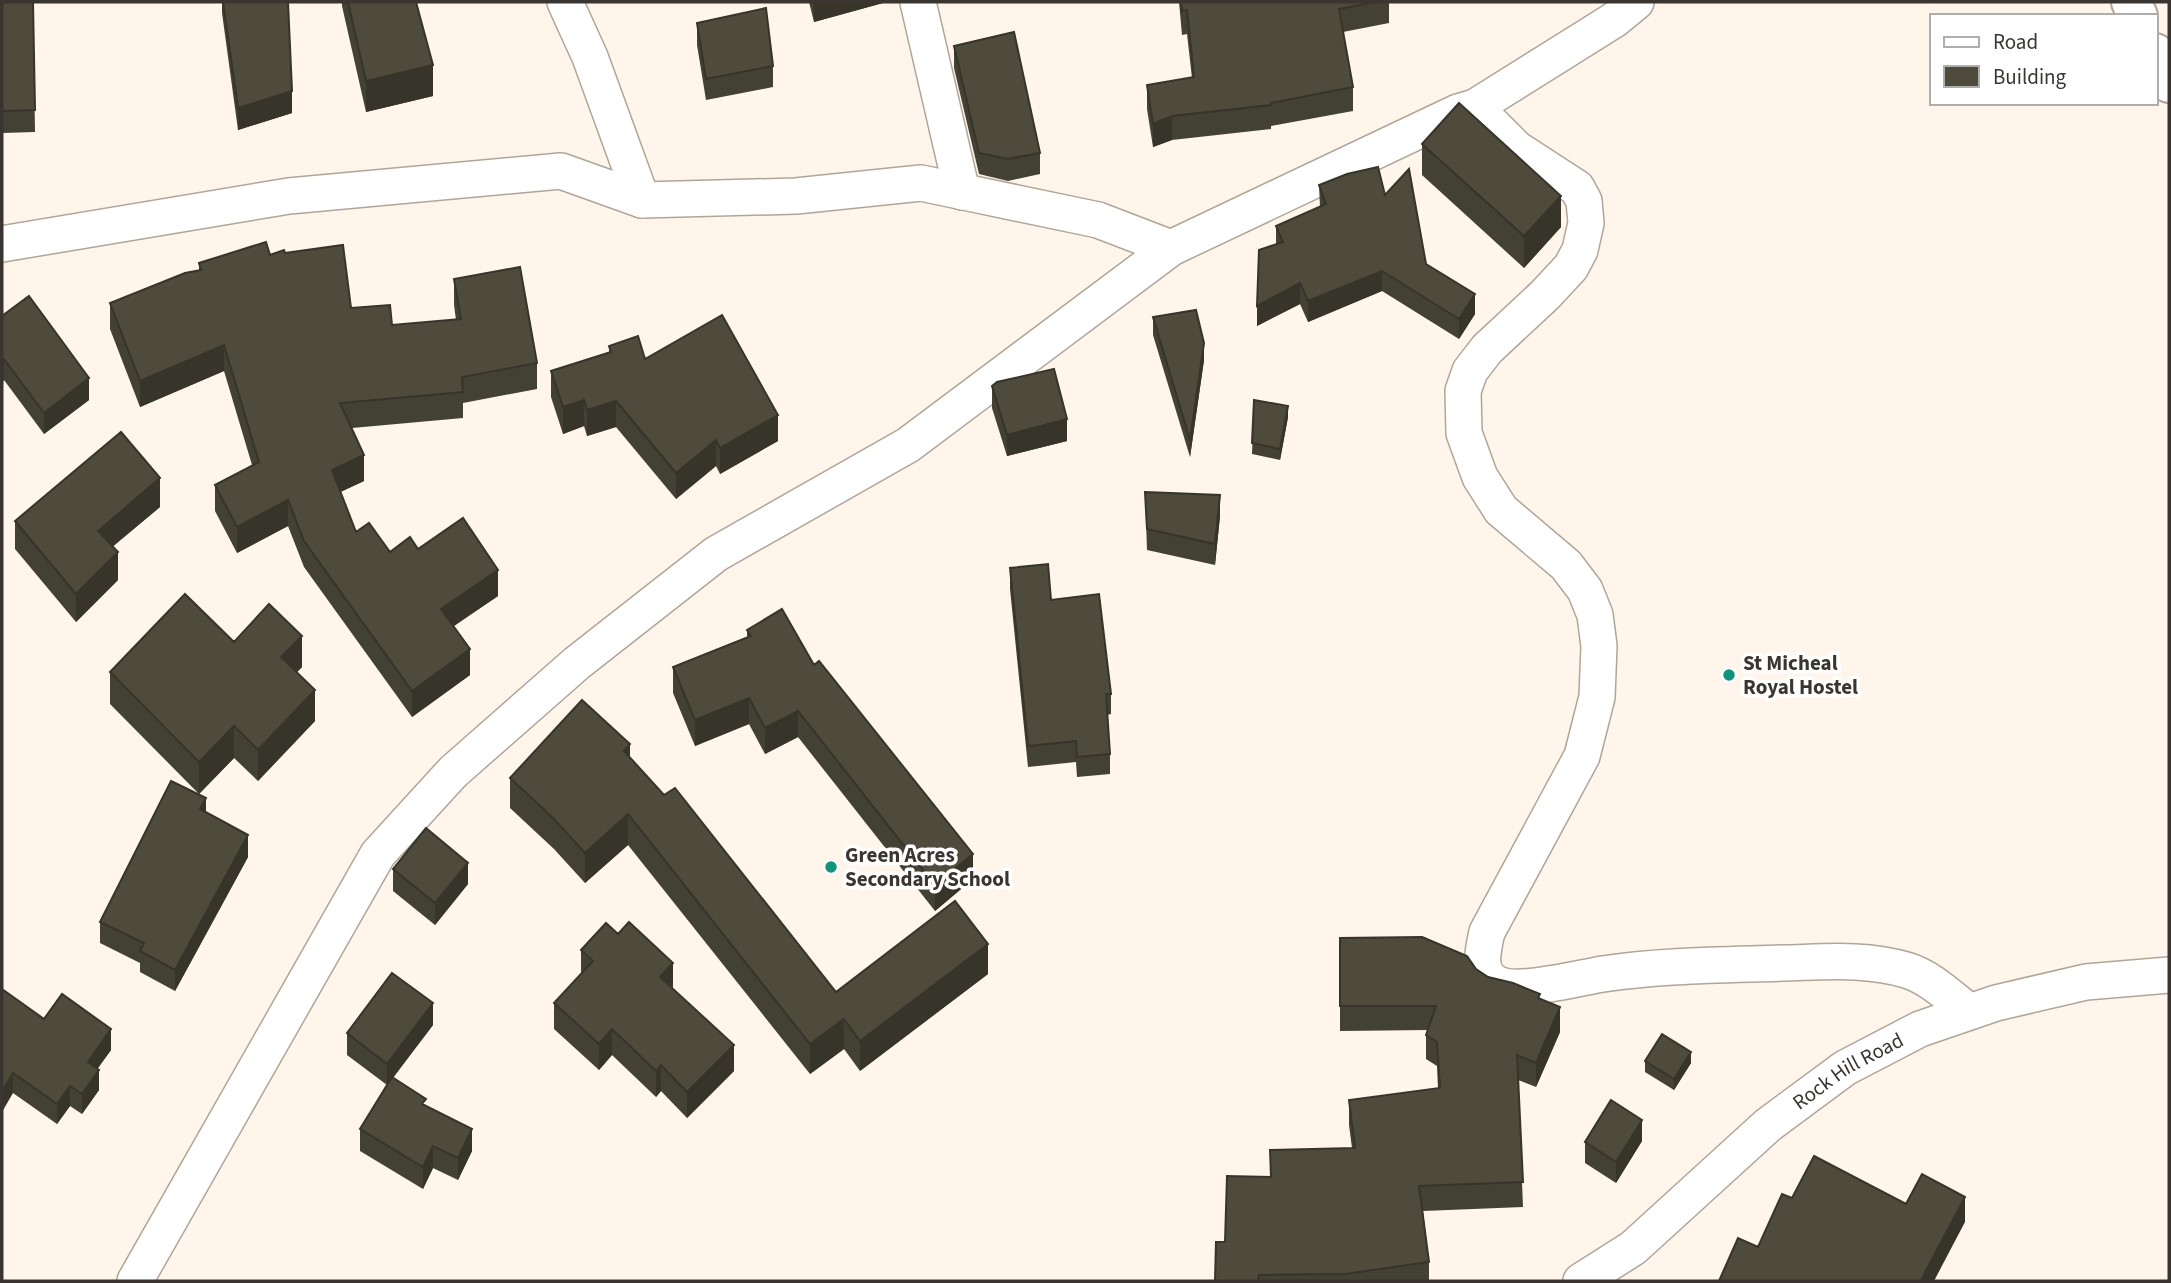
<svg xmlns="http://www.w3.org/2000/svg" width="2171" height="1283" viewBox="0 0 2171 1283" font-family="'Source Sans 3',sans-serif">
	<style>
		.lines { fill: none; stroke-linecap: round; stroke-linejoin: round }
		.minor-casing { stroke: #b1a598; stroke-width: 38 }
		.secondary-casing { stroke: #b1a598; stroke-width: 42 }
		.minor { stroke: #fff; stroke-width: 35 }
		.secondary { stroke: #fff; stroke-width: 38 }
		.wall { fill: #434034 }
		.shaded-wall { fill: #37342a }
		.building { fill: #4e4a3c; stroke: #37342a; stroke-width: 2 }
		.poi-dot { fill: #11937c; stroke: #fff; stroke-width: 2.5 }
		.labels { text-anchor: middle; stroke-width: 7; stroke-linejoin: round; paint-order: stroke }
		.poi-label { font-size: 21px; font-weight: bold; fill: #3a3530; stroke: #fff; text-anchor: start }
		.street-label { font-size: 21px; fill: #3a3530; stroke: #fff }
	</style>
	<rect width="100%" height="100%" fill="#fff5ea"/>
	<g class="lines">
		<defs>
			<g id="minor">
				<path d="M 565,2 L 590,57 L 642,200"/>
				<path d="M 918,2 L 962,192"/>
				<path d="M 1475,107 L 1517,149 L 1577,188 L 1584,201 L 1586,223 L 1580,250 L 1571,267 L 1545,295 L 1487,349 L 1470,371 L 1463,391 L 1464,433 L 1480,477 L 1501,510 L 1566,565 L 1585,590 L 1595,615 L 1599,646 L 1597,697 L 1582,756 L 1487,932 C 1483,950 1476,975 1498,984 C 1520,994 1578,978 1603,974 C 1663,965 1723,965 1784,963 C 1825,962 1866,958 1906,970 C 1930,977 1949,996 1968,1011"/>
				<path d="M 2,244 L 289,196 L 561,171 L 642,200 L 796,196 L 921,183 L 1098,220 L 1171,248"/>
				<path d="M 135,1281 L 378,854 L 453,772 L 577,663 L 716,554 L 908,445 L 1171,248 L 1458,112 L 1475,107 L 1614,20 L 1636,2"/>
				<path id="s1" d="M 1581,1281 L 1633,1248 L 1768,1125 L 1845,1068 L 1920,1029 L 1996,1003 L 2086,982 L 2169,975"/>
			</g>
			<path id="secondary" d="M 2131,2 L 2138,16
				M 2155,53 L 2169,83"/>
		</defs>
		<use href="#minor" class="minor-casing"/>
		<use href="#secondary" class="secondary-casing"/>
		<use href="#minor" class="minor"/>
		<use href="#secondary" class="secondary"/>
	</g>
	<path class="wall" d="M 2,2 L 33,2 L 35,132 L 2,133 Z
		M 222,2 L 288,2 L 292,113 L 238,130 L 222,13 Z
		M 342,2 L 416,2 L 433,96 L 366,112 L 342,6 Z
		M 809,2 L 883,2 L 883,3 L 814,22 Z
		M 1179,2 L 1389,2 L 1389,23 L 1343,32 L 1353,87 L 1353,111 L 1271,126 L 1271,129 L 1172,140 L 1153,147 L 1147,109 L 1147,85 L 1192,78 L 1187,34 L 1182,35 Z
		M 697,23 L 773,66 L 773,87 L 706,100 L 697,45 Z
		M 954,46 L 1040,153 L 1040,174 L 1008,181 L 979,174 L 954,68 Z
		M 1422,144 L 1561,227 L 1524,268 L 1422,175 Z
		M 1319,185 L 1385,195 L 1426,264 L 1475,314 L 1459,339 L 1382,291 L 1308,322 L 1300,304 L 1257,326 L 1276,244 L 1276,226 L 1320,207 Z
		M 285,253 L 351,308 L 392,325 L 456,320 L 454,305 L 454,279 L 537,363 L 537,389 L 463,403 L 463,418 L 352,428 L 364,481 L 340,492 L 356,532 L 390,552 L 418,549 L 498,596 L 453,626 L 470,675 L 412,717 L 304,567 L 288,526 L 237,553 L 215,511 L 215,485 L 252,465 L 224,371 L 140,407 L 110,329 L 110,303 L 199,271 L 199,263 Z
		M 2,316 L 89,400 L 44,434 L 4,380 L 2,383 Z
		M 1153,317 L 1204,360 L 1190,457 L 1153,335 Z
		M 609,346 L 645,359 L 778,441 L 720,474 L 716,466 L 676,499 L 616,427 L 587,436 L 584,426 L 563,434 L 551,397 L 551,371 L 609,352 Z
		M 992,386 L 1067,441 L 1007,456 L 992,408 Z
		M 1254,400 L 1288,417 L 1280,460 L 1252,454 Z
		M 1145,492 L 1220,516 L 1215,565 L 1147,550 Z
		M 160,507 L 113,546 L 118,580 L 76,622 L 15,549 L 15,521 Z
		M 1010,568 L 1051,600 L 1111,694 L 1111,714 L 1107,715 L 1110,754 L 1110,774 L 1077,777 L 1076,762 L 1028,767 L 1010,589 Z
		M 747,630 L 814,665 L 973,879 L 935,911 L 798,737 L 765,754 L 749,724 L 695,746 L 673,693 L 673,667 L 747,637 Z
		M 234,642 L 302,667 L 297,672 L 315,721 L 258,781 L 234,758 L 199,794 L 110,704 L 110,672 Z
		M 630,758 L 836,992 L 988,974 L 860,1071 L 844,1049 L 810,1074 L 628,845 L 585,883 L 554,849 L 510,808 L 510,778 Z
		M 206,812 L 248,857 L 175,991 L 140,972 L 140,963 L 100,943 L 100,922 Z
		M 393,869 L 468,884 L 435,925 L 393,891 Z
		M 1340,938 L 1476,969 L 1488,977 L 1540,999 L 1560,1032 L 1536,1087 L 1518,1080 L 1523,1207 L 1423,1211 L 1429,1262 L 1429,1281 L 1215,1281 L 1225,1242 L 1270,1177 L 1352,1148 L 1349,1125 L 1349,1100 L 1438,1089 L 1437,1066 L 1426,1059 L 1426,1035 L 1428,1030 L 1340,1031 Z
		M 581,950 L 673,989 L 734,1071 L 687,1118 L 661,1091 L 656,1097 L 612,1055 L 599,1070 L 554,1029 L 554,1003 L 581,974 Z
		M 2,989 L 44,1019 L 111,1050 L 97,1069 L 99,1090 L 82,1114 L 70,1106 L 57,1124 L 13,1093 Z
		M 433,1025 L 393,1078 L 426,1106 L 472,1151 L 458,1180 L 433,1168 L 423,1189 L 360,1151 L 360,1129 L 387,1085 L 347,1055 L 347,1033 Z
		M 1645,1061 L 1691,1063 L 1674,1090 L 1645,1072 Z
		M 1642,1141 L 1616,1183 L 1585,1163 L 1585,1142 Z"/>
	<path class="shaded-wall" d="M 814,2 L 883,2 L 883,3 L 814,22 Z
		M 433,65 L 433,96 L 366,112 L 366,81 Z
		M 292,91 L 292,113 L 238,130 L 238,108 Z
		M 1172,116 L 1172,140 L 1153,147 L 1153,124 Z
		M 1561,196 L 1561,227 L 1524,268 L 1524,236 Z
		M 1382,271 L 1382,291 L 1308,322 L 1308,301 Z
		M 1300,283 L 1300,304 L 1257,326 L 1257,306 Z
		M 1475,294 L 1475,314 L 1459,339 L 1459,319 Z
		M 1204,343 L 1204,360 L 1190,457 L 1190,440 Z
		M 224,345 L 224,371 L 140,407 L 140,381 Z
		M 4,359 L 4,380 L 2,383 L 2,361 Z
		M 89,378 L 89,400 L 44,434 L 44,413 Z
		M 584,400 L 584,426 L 563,434 L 563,407 Z
		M 616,401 L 616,427 L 587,436 L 587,410 Z
		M 1288,406 L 1288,417 L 1280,460 L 1280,449 Z
		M 778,415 L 778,441 L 720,474 L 720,448 Z
		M 1067,419 L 1067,441 L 1007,456 L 1007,435 Z
		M 716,440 L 716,466 L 676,499 L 676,473 Z
		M 364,455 L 364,481 L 332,496 L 332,470 Z
		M 160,478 L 160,507 L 98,559 L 98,531 Z
		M 1220,495 L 1220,516 L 1215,565 L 1215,544 Z
		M 288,500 L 288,526 L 237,553 L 237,527 Z
		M 118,552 L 118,580 L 76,622 L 76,594 Z
		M 498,570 L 498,596 L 441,635 L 441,609 Z
		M 302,636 L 302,667 L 281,688 L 281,657 Z
		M 470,649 L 470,675 L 412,717 L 412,691 Z
		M 315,690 L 315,721 L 258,781 L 258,750 Z
		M 749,698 L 749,724 L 695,746 L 695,720 Z
		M 798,711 L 798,737 L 765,754 L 765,728 Z
		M 234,726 L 234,758 L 199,794 L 199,762 Z
		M 630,744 L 630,774 L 624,751 Z
		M 206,798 L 206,820 L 200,809 Z
		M 628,814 L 628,845 L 585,883 L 585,853 Z
		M 248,835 L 248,857 L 175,991 L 175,970 Z
		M 973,854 L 973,879 L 935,911 L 935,885 Z
		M 468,863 L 468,884 L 435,925 L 435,903 Z
		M 988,944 L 988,974 L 860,1071 L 860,1041 Z
		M 673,963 L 673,988 L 660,977 Z
		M 433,1003 L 433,1025 L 387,1085 L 387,1064 Z
		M 1560,1007 L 1560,1032 L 1536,1087 L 1536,1063 Z
		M 844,1019 L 844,1049 L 810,1074 L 810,1044 Z
		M 111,1029 L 111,1050 L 88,1082 L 88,1062 Z
		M 612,1029 L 612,1055 L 599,1070 L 599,1044 Z
		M 734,1045 L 734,1071 L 687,1118 L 687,1092 Z
		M 1691,1052 L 1691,1063 L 1674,1090 L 1674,1079 Z
		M 661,1065 L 661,1091 L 656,1097 L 656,1071 Z
		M 99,1070 L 99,1090 L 82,1114 L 82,1094 Z
		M 13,1073 L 13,1093 L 2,1112 L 2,1092 Z
		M 70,1086 L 70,1106 L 57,1124 L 57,1104 Z
		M 1642,1120 L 1642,1141 L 1616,1183 L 1616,1162 Z
		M 472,1129 L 472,1151 L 458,1180 L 458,1158 Z
		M 433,1146 L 433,1168 L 423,1189 L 423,1167 Z
		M 1965,1197 L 1965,1222 L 1934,1281 L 1921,1281 Z"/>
	<path class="building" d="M 2,2 L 33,2 L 35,110 L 2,111 Z
		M 223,2 L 288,2 L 292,91 L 238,108 Z
		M 348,2 L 416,2 L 433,65 L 366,81 Z
		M 1181,2 L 1375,2 L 1339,9 L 1353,87 L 1271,103 L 1271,105 L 1172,116 L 1153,124 L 1147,85 L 1194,77 L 1187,10 L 1182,11 Z
		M 766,8 L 773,66 L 706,79 L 697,23 Z
		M 1014,32 L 1040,153 L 1008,159 L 979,153 L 954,46 Z
		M 1459,103 L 1561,196 L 1524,236 L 1422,144 Z
		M 1378,167 L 1385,195 L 1409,169 L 1426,264 L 1475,294 L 1459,319 L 1382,271 L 1308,301 L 1300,283 L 1257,306 L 1259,250 L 1283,242 L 1276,226 L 1326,204 L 1319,185 L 1347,174 Z
		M 266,242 L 270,255 L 284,250 L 285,253 L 343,245 L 351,308 L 390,305 L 392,325 L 461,319 L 454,279 L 520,267 L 537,363 L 462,377 L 463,392 L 340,403 L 364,455 L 332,470 L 356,532 L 369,523 L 390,552 L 410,537 L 418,549 L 463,518 L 498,570 L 441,609 L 470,649 L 412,691 L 304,541 L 288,500 L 237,527 L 215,485 L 259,462 L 224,345 L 140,381 L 110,303 L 185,273 L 201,270 L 199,263 Z
		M 29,296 L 89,378 L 44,413 L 4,359 L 2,361 L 2,316 Z
		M 1196,310 L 1204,343 L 1190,440 L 1153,317 Z
		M 722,315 L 778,415 L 720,448 L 716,440 L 676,473 L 616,401 L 587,410 L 584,400 L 563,407 L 551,371 L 611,352 L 609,346 L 638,336 L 645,359 Z
		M 1054,369 L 1067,419 L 1007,435 L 992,386 L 997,382 Z
		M 1254,400 L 1288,406 L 1280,449 L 1252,443 Z
		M 121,432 L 160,478 L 98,531 L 118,552 L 76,594 L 15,521 Z
		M 1145,492 L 1220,495 L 1215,544 L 1147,529 Z
		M 1048,564 L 1051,600 L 1099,594 L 1111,694 L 1106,694 L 1110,754 L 1077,757 L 1076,741 L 1028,746 L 1010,568 Z
		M 185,594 L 234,642 L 269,604 L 302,636 L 281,657 L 315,690 L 258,750 L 234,726 L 199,762 L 110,672 Z
		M 782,609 L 814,665 L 819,661 L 973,854 L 935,885 L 798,711 L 765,728 L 749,698 L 695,720 L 673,667 L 751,636 L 747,630 Z
		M 582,700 L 630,744 L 624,751 L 664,795 L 675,788 L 836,992 L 955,901 L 988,944 L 860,1041 L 844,1019 L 810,1044 L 628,814 L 585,853 L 554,819 L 510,778 Z
		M 171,781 L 206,798 L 200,809 L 248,835 L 175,970 L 140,951 L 144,943 L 100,922 Z
		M 426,828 L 468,863 L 435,903 L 393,869 Z
		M 629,922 L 673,963 L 660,977 L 734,1045 L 687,1092 L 661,1065 L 656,1071 L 612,1029 L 599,1044 L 554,1003 L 593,961 L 581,950 L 606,923 L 618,934 Z
		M 1422,937 L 1467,956 L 1476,969 L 1488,977 L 1513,983 L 1540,994 L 1538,998 L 1560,1007 L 1536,1063 L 1517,1055 L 1523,1182 L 1419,1186 L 1429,1262 L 1345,1274 L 1259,1275 L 1258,1281 L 1215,1281 L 1216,1242 L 1225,1242 L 1227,1176 L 1271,1177 L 1270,1150 L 1355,1148 L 1349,1100 L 1440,1088 L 1437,1042 L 1426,1035 L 1436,1006 L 1340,1006 L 1340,938 Z
		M 392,973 L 433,1003 L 387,1064 L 347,1033 Z
		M 2,989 L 44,1019 L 62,994 L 111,1029 L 88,1062 L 99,1070 L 82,1094 L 70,1086 L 57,1104 L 13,1073 L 2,1092 Z
		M 1662,1034 L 1691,1052 L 1674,1079 L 1645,1061 Z
		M 392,1077 L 426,1099 L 422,1104 L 472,1129 L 458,1158 L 433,1146 L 423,1167 L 360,1129 Z
		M 1611,1100 L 1642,1120 L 1616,1162 L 1585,1142 Z
		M 1814,1156 L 1906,1204 L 1922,1174 L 1965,1197 L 1921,1280 L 1923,1281 L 1719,1281 L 1738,1238 L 1758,1247 L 1782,1194 L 1792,1198 Z"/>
	<g class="poi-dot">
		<circle cx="1729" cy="675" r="7"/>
		<circle cx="831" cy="867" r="7"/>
	</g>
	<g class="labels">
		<g class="poi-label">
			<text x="1743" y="670">St Micheal<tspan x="1743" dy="24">Royal Hostel</tspan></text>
			<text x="845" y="862">Green Acres<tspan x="845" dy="24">Secondary School</tspan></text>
		</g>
		<g class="street-label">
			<text dy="7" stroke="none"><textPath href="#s1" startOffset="341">Rock Hill Road</textPath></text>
		</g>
	</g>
	<rect width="2171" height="1283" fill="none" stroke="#3a3530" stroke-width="7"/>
	<rect x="1930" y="14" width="228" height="91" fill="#ffffff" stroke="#b0aeac" stroke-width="2"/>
	<rect x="1944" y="37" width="35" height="10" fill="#ffffff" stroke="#b0aeac" stroke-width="2"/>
	<text x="1993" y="49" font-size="21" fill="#3a3530">Road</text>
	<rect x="1944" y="66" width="35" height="21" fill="#4e4a3c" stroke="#b0aeac" stroke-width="2"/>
	<text x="1993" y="84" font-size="21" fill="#3a3530">Building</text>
</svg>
